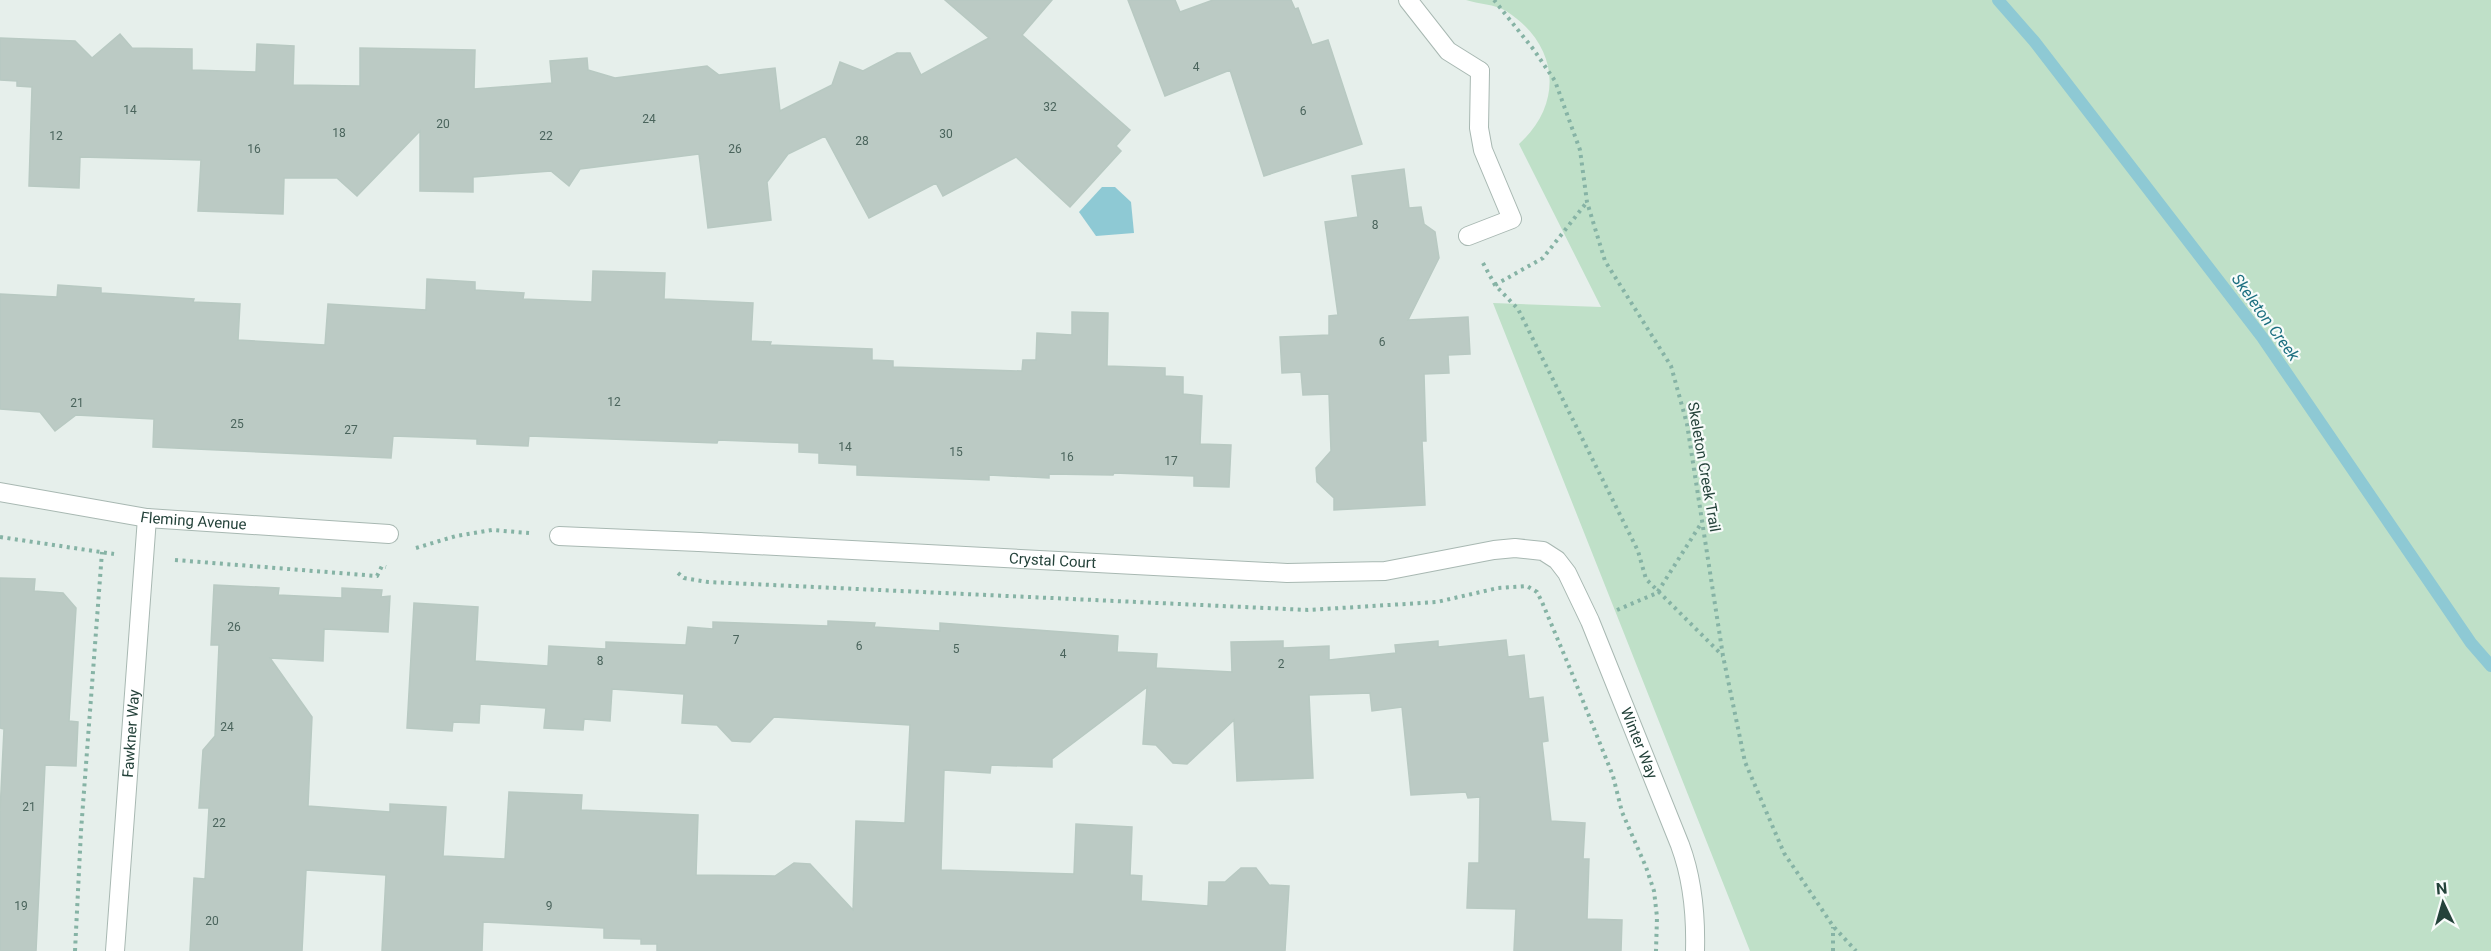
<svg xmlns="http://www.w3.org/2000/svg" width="2491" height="951" viewBox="0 0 2491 951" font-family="Roboto,sans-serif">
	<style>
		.green { fill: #bfe0c8 }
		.water { fill: #8ec9d4 }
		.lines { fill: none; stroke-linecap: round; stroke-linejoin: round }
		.stream { stroke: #8ec9d4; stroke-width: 12 }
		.building { fill: #bbcac4; stroke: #b8c9c2; stroke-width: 1.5 }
		.service-casing { stroke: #a8b8b2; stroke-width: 20 }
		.minor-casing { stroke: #a8b8b2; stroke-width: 20 }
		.path { stroke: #86b3a5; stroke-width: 4; stroke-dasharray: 3 4.5; stroke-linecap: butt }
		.service { stroke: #fff; stroke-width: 18 }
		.minor { stroke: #fff; stroke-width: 18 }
		.labels { text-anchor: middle; stroke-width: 4.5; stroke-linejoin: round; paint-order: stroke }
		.number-label { font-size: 12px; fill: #4a645c }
		.street-label { font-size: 15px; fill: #24423a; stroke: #f7fbf9 }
		.water-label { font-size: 16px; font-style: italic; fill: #1c6f80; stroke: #f7fbf9 }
	</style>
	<rect width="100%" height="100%" fill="#e6efeb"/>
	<path class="green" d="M 1466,0 L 2491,0 L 2491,951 L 1750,951 L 1493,303 L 1601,307 L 1519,144 C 1565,102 1558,44 1506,11 C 1495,4 1478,4 1466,0 Z"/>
	<path class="water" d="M 1102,187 L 1115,187 L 1131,202 L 1134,233 L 1096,236 L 1079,212 Z"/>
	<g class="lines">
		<path class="stream" d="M 1998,0 L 2034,41 L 2262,337 L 2471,643 L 2491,666"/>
	</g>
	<path class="building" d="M 945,0 L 1052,0 L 1022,35 L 1130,130 L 1116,146 L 1121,151 L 1070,207 L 1016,157 L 943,196 L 936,183 L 869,218 L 825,136 L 788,154 L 767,182 L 771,220 L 708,228 L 699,154 L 580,169 L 569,186 L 551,171 L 473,177 L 473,192 L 420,191 L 420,131 L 357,196 L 337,178 L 284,178 L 283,214 L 198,211 L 201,160 L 80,157 L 79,188 L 29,186 L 32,87 L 17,86 L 17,81 L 0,80 L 0,38 L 75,41 L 92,58 L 120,34 L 132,48 L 192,49 L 192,70 L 256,72 L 257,44 L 294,46 L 293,85 L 360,86 L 360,48 L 475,50 L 474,89 L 552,83 L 550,61 L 587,58 L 588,70 L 615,78 L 707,66 L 719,75 L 775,68 L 780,111 L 832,85 L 840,62 L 863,71 L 897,53 L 910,53 L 921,75 L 989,38 Z
		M 1128,0 L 1175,0 L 1180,12 L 1213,0 L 1291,0 L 1295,9 L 1298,8 L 1312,45 L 1328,40 L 1362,144 L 1264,176 L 1230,70 L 1165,96 Z
		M 1404,169 L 1409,208 L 1421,207 L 1424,224 L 1435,232 L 1439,258 L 1408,320 L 1468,317 L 1470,354 L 1448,355 L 1449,373 L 1424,374 L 1426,441 L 1422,441 L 1425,505 L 1334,510 L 1334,498 L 1317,482 L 1316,468 L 1331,451 L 1329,394 L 1303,395 L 1301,372 L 1282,373 L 1280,337 L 1329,335 L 1329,316 L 1338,315 L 1325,222 L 1358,217 L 1352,176 Z
		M 593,271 L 665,273 L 664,299 L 753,303 L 751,341 L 771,342 L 770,345 L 872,349 L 872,360 L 893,361 L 893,367 L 1022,371 L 1023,360 L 1036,360 L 1037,333 L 1072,335 L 1072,312 L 1108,313 L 1107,366 L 1165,368 L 1165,376 L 1183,377 L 1183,394 L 1202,396 L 1200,444 L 1231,445 L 1229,487 L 1194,486 L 1194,476 L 1114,473 L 1113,475 L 1049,474 L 1049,478 L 989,475 L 989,480 L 857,475 L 857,465 L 819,463 L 819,453 L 799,452 L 799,443 L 718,440 L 717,443 L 529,436 L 528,446 L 477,444 L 477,439 L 393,436 L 391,458 L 153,447 L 154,419 L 76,415 L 55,431 L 40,412 L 0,409 L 0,294 L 57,297 L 58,285 L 101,288 L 101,293 L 194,299 L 193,302 L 240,304 L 238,340 L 325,345 L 328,304 L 426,310 L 427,279 L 475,282 L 475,290 L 524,293 L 523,299 L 592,302 Z
		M 0,578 L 35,579 L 34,591 L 63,593 L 76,608 L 69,721 L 78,722 L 76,766 L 45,765 L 36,951 L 0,951 L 0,812 L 4,729 L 0,728 Z
		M 214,585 L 279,588 L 278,595 L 342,598 L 342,588 L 382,590 L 381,597 L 390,596 L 388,632 L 324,629 L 323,661 L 270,658 L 312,717 L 308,806 L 390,812 L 390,804 L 446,807 L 443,856 L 505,859 L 509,792 L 582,795 L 581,810 L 698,815 L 696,875 L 775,876 L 794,863 L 810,864 L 853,910 L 856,821 L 905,823 L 910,725 L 774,717 L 750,742 L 732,741 L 717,725 L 682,723 L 684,694 L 612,689 L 610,721 L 584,719 L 583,730 L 544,728 L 546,708 L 480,704 L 479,723 L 453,722 L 452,731 L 407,728 L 414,603 L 478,607 L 475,661 L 548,666 L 549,646 L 606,649 L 606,642 L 686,645 L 688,627 L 713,629 L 713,622 L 828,626 L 828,621 L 875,623 L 874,627 L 940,631 L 940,623 L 1118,636 L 1117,652 L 1157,654 L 1156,668 L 1232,672 L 1231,642 L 1283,641 L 1283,648 L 1329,646 L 1329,660 L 1396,653 L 1395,645 L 1438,641 L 1438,647 L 1506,640 L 1508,657 L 1524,655 L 1529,699 L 1543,697 L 1548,741 L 1542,742 L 1551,821 L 1585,823 L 1583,859 L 1589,859 L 1587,919 L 1622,920 L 1621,951 L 1514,951 L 1516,909 L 1467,908 L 1469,863 L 1479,863 L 1480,797 L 1468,798 L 1466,792 L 1411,795 L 1402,707 L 1372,711 L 1370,693 L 1309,695 L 1313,778 L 1237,781 L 1234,720 L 1187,764 L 1173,763 L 1156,745 L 1143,744 L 1147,687 L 1052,759 L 1052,767 L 991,765 L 990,773 L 944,770 L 941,870 L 1074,874 L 1076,824 L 1132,827 L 1130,875 L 1142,876 L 1141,901 L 1208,906 L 1209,882 L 1225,882 L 1241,868 L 1256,868 L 1269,885 L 1289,886 L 1285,951 L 657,951 L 657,944 L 641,944 L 641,939 L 604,938 L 604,928 L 483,922 L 482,951 L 382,951 L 386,875 L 306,870 L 302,951 L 190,951 L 194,878 L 205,879 L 209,808 L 199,808 L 203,750 L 215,736 L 219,645 L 211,645 Z"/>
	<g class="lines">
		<defs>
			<path id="service" d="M 1468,236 L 1512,219 L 1483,150 L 1479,128 L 1480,71
				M 559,536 L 699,542"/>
			<g id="minor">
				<path d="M 1408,0 L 1448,51 L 1480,71"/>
				<path id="s1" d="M 0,492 L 147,518 L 389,534"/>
				<path id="s2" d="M 699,542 L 1287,573 L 1385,571 L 1494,550 L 1515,548 L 1543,551 L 1557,560 L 1567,573 L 1590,621 L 1680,845 C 1693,880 1696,914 1695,951"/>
				<path id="s3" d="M 115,951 L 147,518"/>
			</g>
		</defs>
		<use href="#service" class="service-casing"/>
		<use href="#minor" class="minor-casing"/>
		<path class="path" d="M 1494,0 L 1534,50 L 1555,81 L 1580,150 L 1587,202 L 1605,261 L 1671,366 L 1687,424 L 1723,656 L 1745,762 L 1784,853 L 1833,926 L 1856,951
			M 1483,263 L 1495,285 L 1518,309 L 1638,551 L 1646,579 L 1723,656
			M 1495,285 L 1543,258 L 1587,202
			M 0,537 L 114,554
			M 416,548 L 456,536 L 492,530 L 529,533
			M 175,560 L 377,576 L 382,566 L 386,567
			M 678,573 L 684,578 L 708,582 L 1308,610 L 1437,602 L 1498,588 L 1527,586 L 1537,592 L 1542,602 L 1571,671 L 1613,776 L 1622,812 L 1646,867 L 1654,891 L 1657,917 L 1656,951
			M 1617,610 L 1657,593 L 1702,522
			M 75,951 L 81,831 L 102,552
			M 1833,951 L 1833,927"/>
		<use href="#service" class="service"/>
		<use href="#minor" class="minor"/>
	</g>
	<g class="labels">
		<g class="number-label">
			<text x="1196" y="71">4</text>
			<text x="1050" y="111">32</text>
			<text x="130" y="114">14</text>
			<text x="1303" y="115">6</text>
			<text x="649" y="123">24</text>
			<text x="443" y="128">20</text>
			<text x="339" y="137">18</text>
			<text x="946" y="138">30</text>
			<text x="56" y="140">12</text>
			<text x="546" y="140">22</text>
			<text x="862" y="145">28</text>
			<text x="254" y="153">16</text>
			<text x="735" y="153">26</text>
			<text x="1375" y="229">8</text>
			<text x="1382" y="346">6</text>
			<text x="614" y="406">12</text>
			<text x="77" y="407">21</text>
			<text x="237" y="428">25</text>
			<text x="351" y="434">27</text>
			<text x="845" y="451">14</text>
			<text x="956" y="456">15</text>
			<text x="1067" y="461">16</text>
			<text x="1171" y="465">17</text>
			<text x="234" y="631">26</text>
			<text x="736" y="644">7</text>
			<text x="859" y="650">6</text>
			<text x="956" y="653">5</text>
			<text x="1063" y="658">4</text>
			<text x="600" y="665">8</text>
			<text x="1281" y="668">2</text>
			<text x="227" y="731">24</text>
			<text x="29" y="811">21</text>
			<text x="219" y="827">22</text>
			<text x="21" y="910">19</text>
			<text x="549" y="910">9</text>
			<text x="212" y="925">20</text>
		</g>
		<g class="street-label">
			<text transform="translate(1704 467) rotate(80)" y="5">Skeleton Creek Trail</text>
			<text dy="5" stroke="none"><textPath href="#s1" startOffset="196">Fleming Avenue</textPath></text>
			<text dy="5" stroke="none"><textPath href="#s2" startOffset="354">Crystal Court</textPath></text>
			<text dy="5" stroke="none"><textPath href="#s3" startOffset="218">Fawkner Way</textPath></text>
			<text dy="5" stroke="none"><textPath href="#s2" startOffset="1065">Winter Way</textPath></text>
		</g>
		<g class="water-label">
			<text transform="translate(2266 317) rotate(54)" y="6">Skeleton Creek</text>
		</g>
	</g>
	<g transform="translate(2443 903) rotate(355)" stroke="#f7fbf9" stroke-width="4.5" paint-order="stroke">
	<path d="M0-4.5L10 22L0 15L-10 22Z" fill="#24423a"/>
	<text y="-9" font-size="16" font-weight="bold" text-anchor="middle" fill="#24423a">N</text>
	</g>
</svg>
